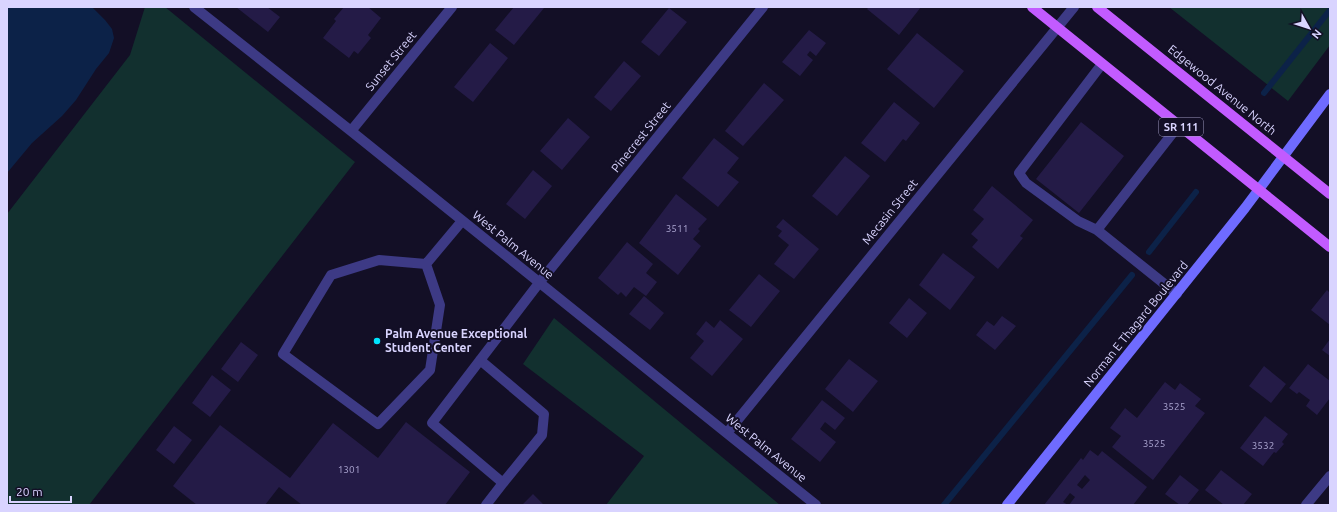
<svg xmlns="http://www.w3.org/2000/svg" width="1337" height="512" viewBox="0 0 1337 512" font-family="Ubuntu,sans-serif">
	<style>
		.green { fill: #12302f }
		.water { fill: #0c2248 }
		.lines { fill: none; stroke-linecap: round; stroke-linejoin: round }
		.stream { stroke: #0c2248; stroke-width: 6 }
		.building { fill: #241b47; fill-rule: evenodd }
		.lane { stroke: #3d3a85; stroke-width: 10 }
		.street { stroke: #3d3a85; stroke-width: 10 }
		.secondary { stroke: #6f6bff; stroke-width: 10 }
		.primary { stroke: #c25bff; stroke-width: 10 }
		.poi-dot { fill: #00e5ff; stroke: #130f26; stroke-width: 1.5 }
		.labels { text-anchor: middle; stroke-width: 4; stroke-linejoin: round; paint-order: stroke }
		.number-label { font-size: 10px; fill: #aca6d1 }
		.shield { fill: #130f26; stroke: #9e99be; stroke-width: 1 }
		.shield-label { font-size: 11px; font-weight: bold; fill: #d9d4ff }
		.street-label { font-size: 12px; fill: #d9d4ff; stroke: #130f26 }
		.poi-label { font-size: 12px; font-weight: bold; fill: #d9d4ff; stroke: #130f26; text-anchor: start }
	</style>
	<rect width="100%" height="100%" fill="#130f26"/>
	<path class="green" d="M 145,7 L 165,7 L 355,162 L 89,505 L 7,505 L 7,214 L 130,55 Z
		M 1169,7 L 1330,7 L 1330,45 L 1288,101 Z
		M 554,318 L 780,505 L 606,505 L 644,456 L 523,364 Z"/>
	<path class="water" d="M 7,7 L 92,7 L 105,20 L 112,29 L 114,38 L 109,53 L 96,69 L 76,100 L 62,116 L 32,143 L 7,173 Z"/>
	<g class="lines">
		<path class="stream" d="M 1264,93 L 1330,10
			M 1149,252 L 1196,192
			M 944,505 L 1132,275"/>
	</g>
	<path class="building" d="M 236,7 L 267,7 L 280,17 L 268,32 Z
		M 344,7 L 368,7 L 381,18 L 368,35 L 371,38 L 358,54 L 354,51 L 349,58 L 323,38 L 336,21 L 334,19 Z
		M 514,7 L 544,8 L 514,45 L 495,30 Z
		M 869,7 L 921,7 L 899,35 L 867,9 Z
		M 669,8 L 687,22 L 659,56 L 641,42 Z
		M 809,30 L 826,43 L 816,56 L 810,51 L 807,55 L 813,60 L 800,76 L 782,62 Z
		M 917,33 L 964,71 L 934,108 L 887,69 Z
		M 490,43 L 508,58 L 473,102 L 454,87 Z
		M 624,61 L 641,76 L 611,111 L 594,97 Z
		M 764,83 L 784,100 L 743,146 L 725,131 Z
		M 894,102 L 920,123 L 906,141 L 903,139 L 885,162 L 861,143 Z
		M 568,118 L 590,137 L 562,170 L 540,151 Z
		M 1081,122 L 1124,156 L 1079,213 L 1036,179 Z
		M 714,138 L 739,158 L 727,173 L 739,182 L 718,207 L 682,178 Z
		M 845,156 L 870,176 L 837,216 L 812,196 Z
		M 533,170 L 552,186 L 525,219 L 506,204 Z
		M 992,186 L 1033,220 L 1020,236 L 1023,238 L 998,269 L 972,247 L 978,240 L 971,234 L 984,219 L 973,210 Z
		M 676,194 L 707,219 L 698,229 L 700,231 L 693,239 L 701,246 L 678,275 L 639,243 Z
		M 783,219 L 819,249 L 794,279 L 774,264 L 789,245 L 778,236 L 782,231 L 776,227 Z
		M 627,242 L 653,264 L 646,273 L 657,282 L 646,296 L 634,287 L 626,297 L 621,292 L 618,295 L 598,278 Z
		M 943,253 L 975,277 L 950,310 L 919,285 Z
		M 759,274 L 780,291 L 751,327 L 729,310 Z
		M 1327,290 L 1330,293 L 1330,325 L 1311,310 Z
		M 644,296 L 664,313 L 650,330 L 629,314 Z
		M 909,298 L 927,313 L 907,338 L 889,323 Z
		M 1002,316 L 1016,326 L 995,350 L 976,335 L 987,321 L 994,326 Z
		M 720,320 L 743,339 L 712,376 L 690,358 L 704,341 L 696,334 L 706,321 L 714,328 Z
		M 1330,339 L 1330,356 L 1322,350 Z
		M 241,342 L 258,355 L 238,382 L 221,369 Z
		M 849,359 L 878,381 L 853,412 L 825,389 Z
		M 1308,364 L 1330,381 L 1330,398 L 1317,415 L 1306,406 L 1310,400 L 1299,392 L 1297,394 L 1289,388 Z
		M 1264,366 L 1286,384 L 1271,403 L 1249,386 Z
		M 212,375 L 231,390 L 210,417 L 192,403 Z
		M 1165,382 L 1175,390 L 1180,383 L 1201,399 L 1195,406 L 1205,413 L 1153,480 L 1112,447 L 1121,436 L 1110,428 L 1125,408 L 1137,418 Z
		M 822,400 L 845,418 L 835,430 L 825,422 L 820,429 L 836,442 L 820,462 L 791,439 Z
		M 1265,416 L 1288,434 L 1282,442 L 1284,444 L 1276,453 L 1274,452 L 1263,466 L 1240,448 Z
		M 406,422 L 470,472 L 445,505 L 302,505 L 279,487 L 265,505 L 197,505 L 173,486 L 220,425 L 290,478 L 333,423 L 378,458 Z
		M 174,426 L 192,440 L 174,464 L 156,450 Z
		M 1090,450 L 1098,456 L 1102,451 L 1147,487 L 1133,505 L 1069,505 L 1075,497 L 1070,493 L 1063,502 L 1068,505 L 1044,505 L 1081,458 L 1083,460 ZM 1085,475 L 1090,480 L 1082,489 L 1077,485 Z
		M 1221,470 L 1252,494 L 1243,505 L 1224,505 L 1205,490 Z
		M 1180,475 L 1199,490 L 1187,505 L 1180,505 L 1165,494 Z
		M 533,494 L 544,505 L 522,505 Z"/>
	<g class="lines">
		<path class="lane" d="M 1102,64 L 1019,173 L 1026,183 L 1078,221 L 1097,230 L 1177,294
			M 1097,230 L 1179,125
			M 379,260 L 426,264 L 440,305 L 430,370 L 378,424 L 283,354 L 331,275 Z
			M 426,264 L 462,221
			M 480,360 L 544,414 L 542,435 L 503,483
			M 486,505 L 503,483 L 432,423 L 539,283"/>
		<path class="street" d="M 194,7 L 351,131 L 816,505
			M 351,131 L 452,7
			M 539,283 L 763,7
			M 727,433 L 1074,7
			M 1306,505 L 1330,476"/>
		<path class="secondary" d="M 1007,505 L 1245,208 L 1330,94"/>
		<path class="primary" d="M 1032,7 L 1330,247
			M 1097,7 L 1330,194"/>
	</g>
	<circle class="poi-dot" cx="377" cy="341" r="4"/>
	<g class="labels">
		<g class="number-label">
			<text x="677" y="232">3511</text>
			<text x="1174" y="410">3525</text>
			<text x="1154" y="447">3525</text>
			<text x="1263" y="449">3532</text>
			<text x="349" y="473">1301</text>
		</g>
		<rect class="shield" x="1159" y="118" width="44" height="18" rx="3"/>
		<g class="shield-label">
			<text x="1181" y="131">SR 111</text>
		</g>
		<g class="street-label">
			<text transform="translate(391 61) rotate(-51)" y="4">Sunset Street</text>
			<text transform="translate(1222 90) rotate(39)" y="4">Edgewood Avenue North</text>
			<text transform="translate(641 137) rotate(-51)" y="4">Pinecrest Street</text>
			<text transform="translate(890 212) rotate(-51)" y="4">Mecasin Street</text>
			<text transform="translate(513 245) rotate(39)" y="4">West Palm Avenue</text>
			<text transform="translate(1136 324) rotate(-51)" y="4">Norman E Thagard Boulevard</text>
			<text transform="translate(766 448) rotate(39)" y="4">West Palm Avenue</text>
		</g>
		<g class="poi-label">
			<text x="385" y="338">Palm Avenue Exceptional<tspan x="385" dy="14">Student Center</tspan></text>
		</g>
	</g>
	<rect width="1337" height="512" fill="none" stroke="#d9d4ff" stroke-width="16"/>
	<g transform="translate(1309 28) rotate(129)" stroke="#130f26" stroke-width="3" paint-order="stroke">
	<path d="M0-3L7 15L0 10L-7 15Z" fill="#d9d4ff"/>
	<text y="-6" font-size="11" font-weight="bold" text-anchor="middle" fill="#d9d4ff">N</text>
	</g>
	<path d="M10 496v6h61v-6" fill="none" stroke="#d9d4ff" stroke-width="2"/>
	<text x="16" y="496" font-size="12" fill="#d9d4ff" stroke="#130f26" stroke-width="3" paint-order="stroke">20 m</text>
</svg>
